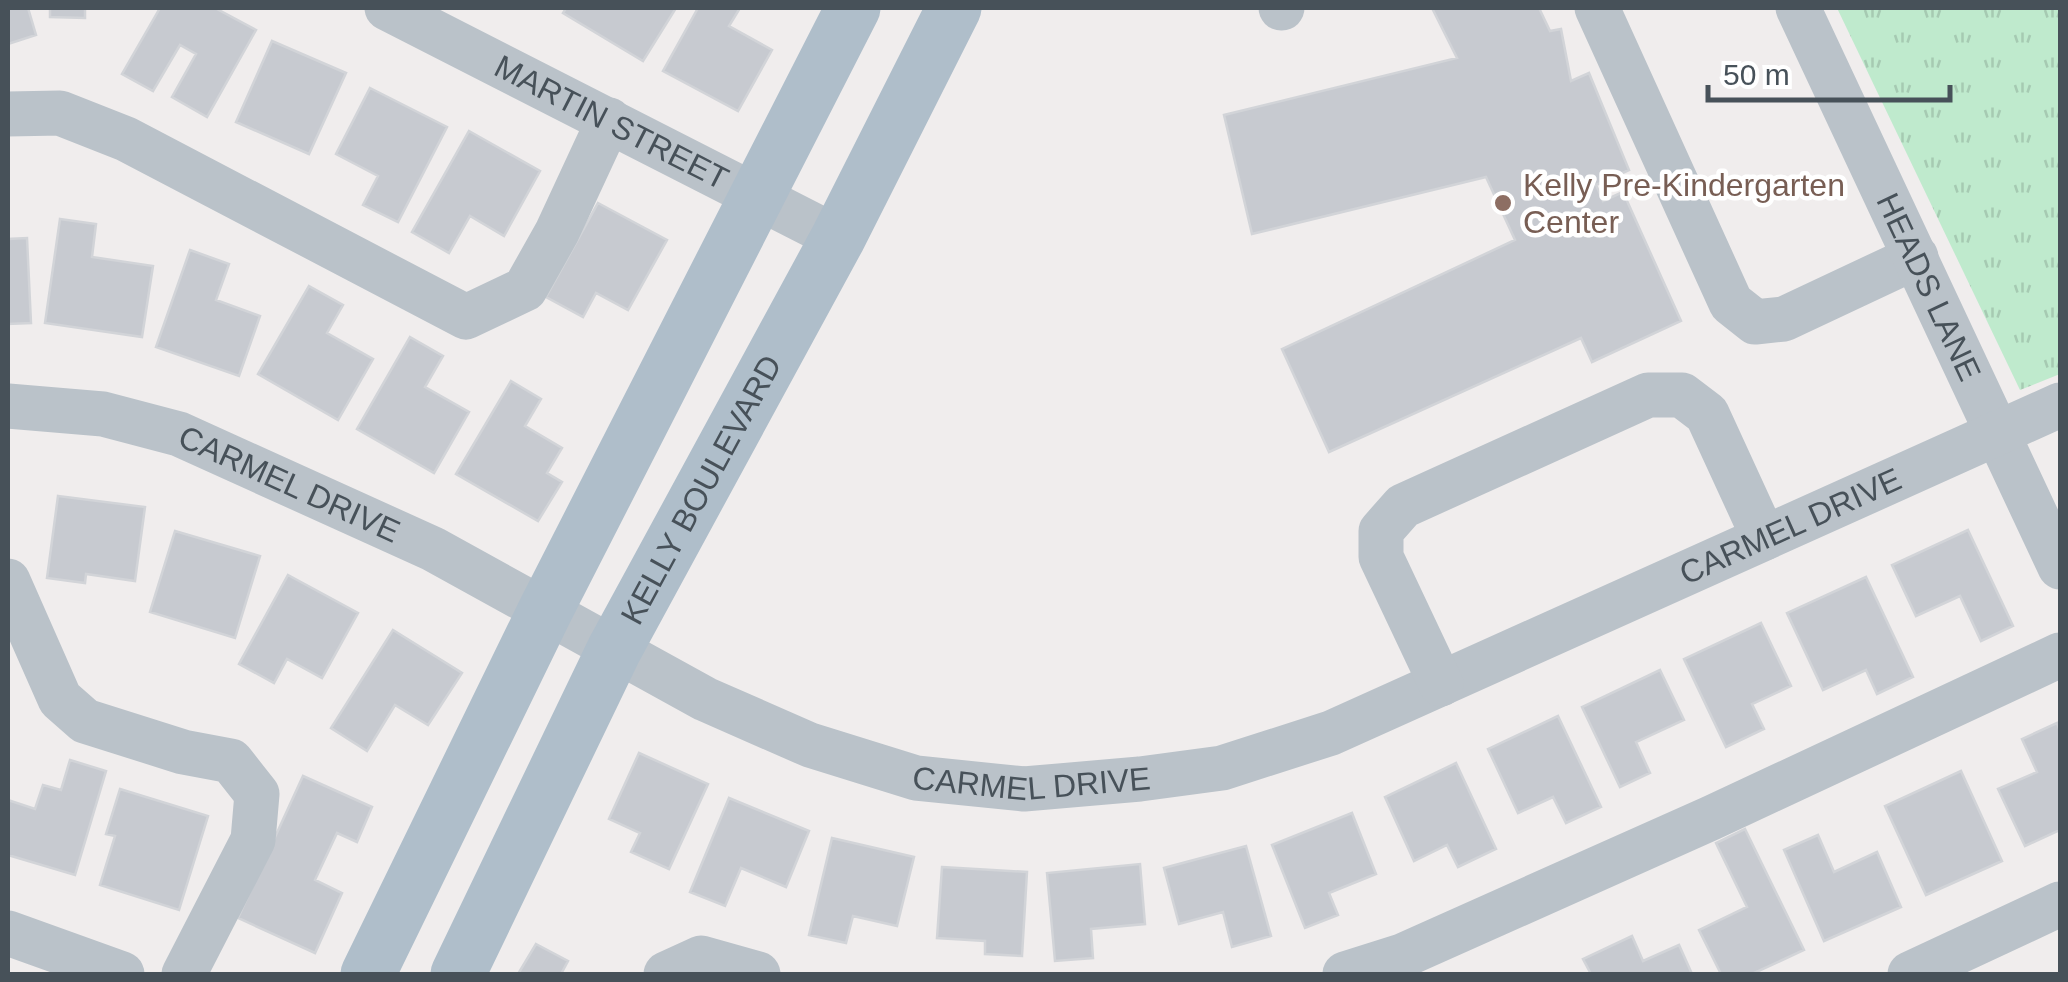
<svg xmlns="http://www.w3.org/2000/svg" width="2068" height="982" viewBox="0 0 2068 982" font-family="Helvetica,sans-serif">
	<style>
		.park { fill: url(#park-tufts) }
		.building { fill: #c7cad0; stroke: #d2d4d8; stroke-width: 2.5 }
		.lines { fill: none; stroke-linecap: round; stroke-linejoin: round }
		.minor { stroke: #bac2c9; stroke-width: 45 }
		.major { stroke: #afbeca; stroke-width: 55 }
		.education-dot { fill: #8d6e63; stroke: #fff; stroke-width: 4 }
		.labels { text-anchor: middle; stroke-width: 9; stroke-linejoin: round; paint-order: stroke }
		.street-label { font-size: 32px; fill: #475159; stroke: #fff }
		.education-label { font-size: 32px; fill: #785e54; stroke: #fff; text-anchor: start }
	</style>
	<defs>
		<pattern id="park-tufts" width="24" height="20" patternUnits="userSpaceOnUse" patternTransform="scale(2.5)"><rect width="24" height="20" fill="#bfeacd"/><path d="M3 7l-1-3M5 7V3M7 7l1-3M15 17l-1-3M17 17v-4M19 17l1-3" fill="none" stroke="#a6cab2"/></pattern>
	</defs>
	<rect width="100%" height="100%" fill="#f0eded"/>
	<path class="park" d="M 1837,8 L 2060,8 L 2060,374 L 2020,390 Z"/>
	<path class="building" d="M 8,8 L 28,8 L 36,35 L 8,44 Z
		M 50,8 L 85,8 L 85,18 L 50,17 Z
		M 160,8 L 215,8 L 256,30 L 207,117 L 172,97 L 196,54 L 180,45 L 153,91 L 122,74 Z
		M 566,8 L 676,8 L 643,61 L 563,13 Z
		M 698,8 L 740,8 L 729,26 L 772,50 L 738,111 L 663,71 Z
		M 1432,8 L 1539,8 L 1550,31 L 1561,29 L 1571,81 L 1589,73 L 1629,170 L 1596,185 L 1603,201 L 1623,192 L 1681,321 L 1592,362 L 1581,338 L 1329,452 L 1282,349 L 1515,240 L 1486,177 L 1252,234 L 1224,115 L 1457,58 Z
		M 272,41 L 346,73 L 309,154 L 236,122 Z
		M 370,88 L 447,127 L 398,222 L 363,205 L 378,176 L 336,154 Z
		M 469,131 L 540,171 L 504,236 L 470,216 L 449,253 L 412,232 Z
		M 598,203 L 667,240 L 628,310 L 596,293 L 583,317 L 546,297 Z
		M 60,219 L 96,224 L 92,257 L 153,266 L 142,337 L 45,323 Z
		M 27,238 L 31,323 L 8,324 L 8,239 Z
		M 190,250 L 229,264 L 216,300 L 260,316 L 239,376 L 156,347 Z
		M 309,286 L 343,305 L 327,333 L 373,359 L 338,420 L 258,374 Z
		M 410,337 L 443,356 L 425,387 L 469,412 L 434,473 L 357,429 Z
		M 511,381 L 541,399 L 525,426 L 562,448 L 547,473 L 562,482 L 538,521 L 456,474 Z
		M 58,496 L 145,507 L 135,581 L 86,574 L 85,583 L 47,578 Z
		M 1968,530 L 2013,626 L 1981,641 L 1960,596 L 1916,616 L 1892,565 Z
		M 175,531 L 260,556 L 235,638 L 150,612 Z
		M 288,575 L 358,613 L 322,678 L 287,659 L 274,683 L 239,664 Z
		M 1866,577 L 1913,677 L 1877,694 L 1866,670 L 1823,690 L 1787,613 Z
		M 1761,623 L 1791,686 L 1752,704 L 1764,729 L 1726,747 L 1684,659 Z
		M 393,630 L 462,673 L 428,725 L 395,705 L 367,751 L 331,728 Z
		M 1660,670 L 1684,720 L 1636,742 L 1650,773 L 1620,787 L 1582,707 Z
		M 1558,716 L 1601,807 L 1566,823 L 1553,797 L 1518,813 L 1488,749 Z
		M 2057,723 L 2060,731 L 2060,830 L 2025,846 L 1998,789 L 2037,772 L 2022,739 Z
		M 639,753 L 708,784 L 669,869 L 631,852 L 640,833 L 609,819 Z
		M 70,760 L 106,771 L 75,875 L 8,855 L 8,800 L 35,809 L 43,785 L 61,790 Z
		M 1456,763 L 1496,849 L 1458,867 L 1447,845 L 1414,861 L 1385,797 Z
		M 1961,771 L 2002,861 L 1926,895 L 1885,806 Z
		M 303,776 L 372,807 L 357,842 L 337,833 L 315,880 L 342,893 L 315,953 L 238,918 Z
		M 120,789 L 208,816 L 179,910 L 100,885 L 115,836 L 106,834 Z
		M 729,798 L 809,831 L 786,887 L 741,868 L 725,906 L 690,892 Z
		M 1352,813 L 1376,874 L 1329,893 L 1338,915 L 1305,928 L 1272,845 Z
		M 1745,829 L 1804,950 L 1752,974 L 1721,974 L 1699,930 L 1747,907 L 1716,843 Z
		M 1818,835 L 1834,872 L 1877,852 L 1901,907 L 1824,941 L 1784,850 Z
		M 832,838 L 914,857 L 897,926 L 853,916 L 846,943 L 809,935 Z
		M 1246,846 L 1271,936 L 1232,947 L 1223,912 L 1179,924 L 1164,868 Z
		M 1140,864 L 1145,924 L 1091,929 L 1093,958 L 1055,961 L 1047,873 Z
		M 942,867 L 1027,872 L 1022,956 L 985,954 L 985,941 L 937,938 Z
		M 1632,936 L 1643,961 L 1679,945 L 1692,974 L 1591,974 L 1583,959 Z
		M 536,944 L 568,961 L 561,974 L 518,974 Z"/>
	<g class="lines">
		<g class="minor">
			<path id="s1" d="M 387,8 L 838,238"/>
			<path d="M 1281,8 L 1282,8"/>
			<path d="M 1597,8 L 1731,303 L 1755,322 L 1784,319 L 1916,257"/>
			<path id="s2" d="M 1798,8 L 2060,567"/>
			<path d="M 8,114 L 60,113 L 126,139 L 466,317 L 525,289 L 557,232 L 609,120"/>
			<path id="s3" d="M 8,406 L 103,414 L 179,434 L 433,549 L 705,699 L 810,745 L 916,778 L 1024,789 L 1140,779 L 1222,768 L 1331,733 L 2060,405"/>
			<path d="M 8,581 L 60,699 L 85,721 L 183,752 L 231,761 L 257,794 L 253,840 L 184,974"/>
			<path d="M 1441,684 L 1381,557 L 1381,531 L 1403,506 L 1648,395 L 1682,395 L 1707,414 L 1764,538"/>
			<path d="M 8,933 L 122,974"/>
			<path d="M 666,974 L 701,958 L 758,974"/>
			<path d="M 1345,974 L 1402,956 L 1711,818 L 2060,655"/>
			<path d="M 1910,974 L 2060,904"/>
		</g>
		<g class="major">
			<path d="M 368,974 L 545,611 L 853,8"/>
			<path id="s4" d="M 458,974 L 614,650 L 838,238 L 954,8"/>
		</g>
	</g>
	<circle class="education-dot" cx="1503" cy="203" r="10"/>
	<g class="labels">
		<g class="street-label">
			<text dy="11" stroke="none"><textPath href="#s1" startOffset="252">MARTIN STREET</textPath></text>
			<text dy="11" stroke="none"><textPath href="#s2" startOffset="308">HEADS LANE</textPath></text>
			<text dy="11" stroke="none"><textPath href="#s3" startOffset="295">CARMEL DRIVE</textPath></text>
			<text dy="11" stroke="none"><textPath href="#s4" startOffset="542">KELLY BOULEVARD</textPath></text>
			<text dy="11" stroke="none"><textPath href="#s3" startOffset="1915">CARMEL DRIVE</textPath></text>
			<text dy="11" stroke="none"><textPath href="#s3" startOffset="1105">CARMEL DRIVE</textPath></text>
		</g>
		<g class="education-label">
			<text x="1523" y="196">Kelly Pre-Kindergarten<tspan x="1523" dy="37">Center</tspan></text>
		</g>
	</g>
	<rect width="2068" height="982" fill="none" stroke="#475159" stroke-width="20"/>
	<path d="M1708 85v15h242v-15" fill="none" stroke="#475159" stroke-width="5"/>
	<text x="1723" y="85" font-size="30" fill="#475159" stroke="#ffffff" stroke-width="8" paint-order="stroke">50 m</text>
</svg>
